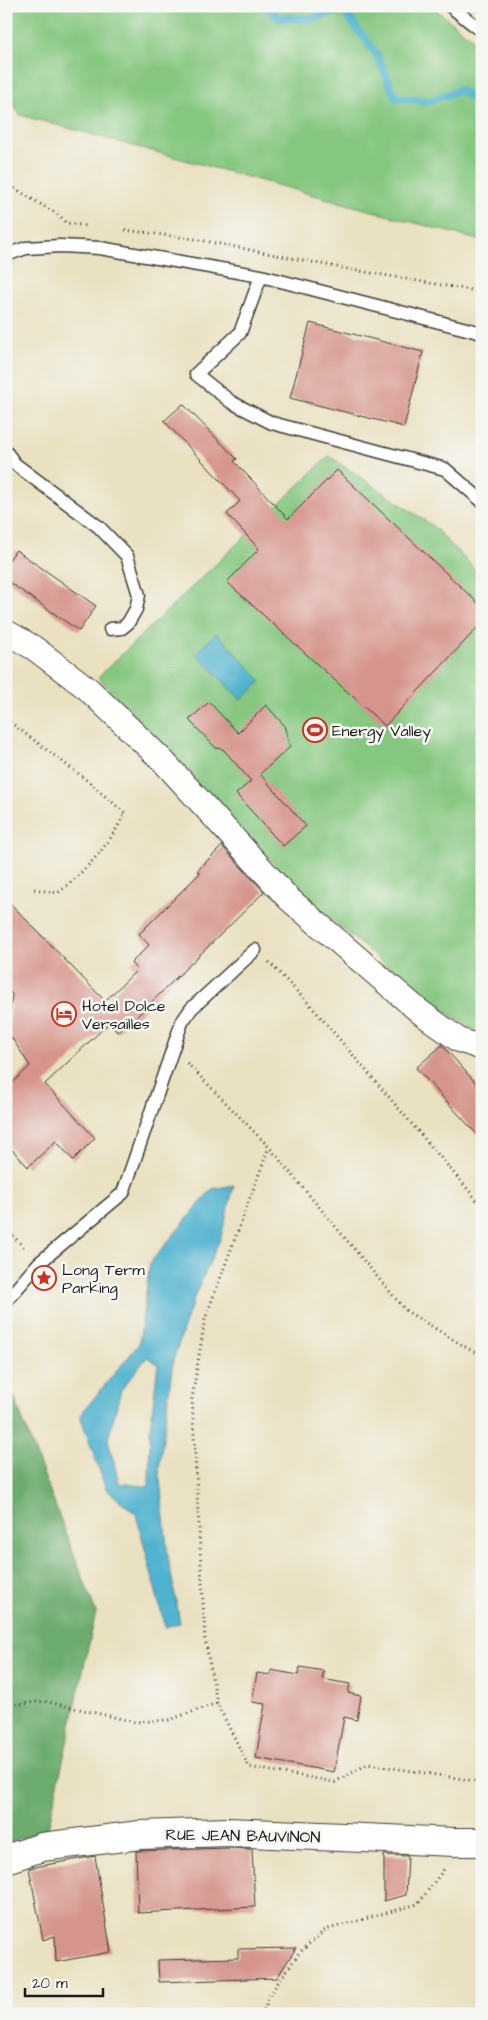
<svg xmlns="http://www.w3.org/2000/svg" width="488" height="2020" viewBox="0 0 488 2020" font-family="'Architects Daughter',sans-serif">
	<style>
		.green { fill: #85c77f; stroke: #50724e }
		.forest { fill: #6cac6e; stroke: #446445 }
		.water { fill: #50b3cf; stroke: #366876; fill-rule: evenodd }
		.lines { fill: none; stroke-linecap: round; stroke-linejoin: round }
		.stream { stroke: #50b3cf; stroke-width: 8 }
		.building { fill: #d6958c }
		.lane-casing { stroke: #3b3a35; stroke-width: 15 }
		.street-casing { stroke: #3b3a35; stroke-width: 26 }
		.secondary-casing { stroke: #3b3a35; stroke-width: 30 }
		.path { stroke: #3b3a35; stroke-width: 3; stroke-dasharray: 1 4; stroke-linecap: butt }
		.lane { stroke: #fff; stroke-width: 12 }
		.street { stroke: #fff; stroke-width: 24 }
		.secondary { stroke: #fff; stroke-width: 28 }
		.labels { text-anchor: middle; stroke-width: 5; stroke-linejoin: round; paint-order: stroke }
		.poi-label { font-size: 16px; fill: #1c1c1c; stroke: #f6f6f2; text-anchor: start }
		.street-label { font-size: 16px; fill: #1c1c1c; stroke: #f6f6f2 }
	</style>
	<rect width="100%" height="100%" fill="#f6f6f2"/>
	<filter id="ink" filterUnits="userSpaceOnUse"><feTurbulence type="fractalNoise" baseFrequency=".02" numOctaves="2"/><feDisplacementMap in="SourceGraphic" scale="10" xChannelSelector="R" yChannelSelector="G"/><feConvolveMatrix kernelMatrix="1 2 1 2 8 2 1 2 1" color-interpolation-filters="sRGB"/></filter>
	<filter id="wash" filterUnits="userSpaceOnUse"><feTurbulence type="fractalNoise" baseFrequency=".0096" numOctaves="4" result="noise"/><feDisplacementMap in="SourceGraphic" scale="20" xChannelSelector="R" yChannelSelector="G"/><feGaussianBlur stdDeviation="1.12" result="paint"/><feColorMatrix in="noise" values="0 0 0 0 0 0 0 0 0 0 0 0 0 0 0 0 0 1.4 0 .05"/><feComposite in="paint" operator="in"/></filter>
	<g filter="url(#wash)">
		<rect width="100%" height="100%" fill="#eae1c1"/>
		<path class="green" d="M 6,6 L 431,6 L 473,39 L 482,50 L 482,241 L 20,115 L 6,92 Z
			M 329,456 L 433,526 L 482,577 L 482,1033 L 473,1029 L 431,1003 L 307,899 L 98,677 Z"/>
		<path class="forest" d="M 6,1376 L 96,1612 L 48,1829 L 6,1843 Z"/>
		<path class="water" d="M 217,633 L 261,681 L 241,700 L 196,653 Z
			M 234,1185 L 221,1237 L 195,1295 L 173,1361 L 159,1470 L 168,1557 L 180,1623 L 165,1627 L 136,1514 L 106,1489 L 80,1415 L 139,1344 L 150,1263 L 212,1189 ZM 147,1357 L 158,1364 L 150,1429 L 149,1487 L 119,1483 L 108,1439 L 121,1390 Z"/>
		<g class="lines">
			<path class="stream" d="M 264,6 L 279,18 L 308,19 L 343,10 L 377,55 L 396,98 L 428,101 L 460,90 L 482,105"/>
		</g>
		<g id="blocks">
			<path class="building" d="M 310,323 L 423,352 L 404,427 L 290,398 Z
				M 183,404 L 237,459 L 234,461 L 288,519 L 337,470 L 482,607 L 482,623 L 385,726 L 227,582 L 259,549 L 227,514 L 240,501 L 164,421 Z
				M 16,550 L 96,606 L 79,631 L 6,580 L 6,564 Z
				M 209,702 L 238,733 L 266,705 L 284,725 L 290,747 L 260,774 L 306,826 L 283,846 L 236,794 L 251,781 L 223,749 L 216,748 L 189,720 Z
				M 222,846 L 264,892 L 128,1025 L 126,1024 L 117,1032 L 109,1023 L 45,1084 L 95,1138 L 73,1160 L 56,1141 L 28,1167 L 6,1143 L 6,1089 L 30,1066 L 8,1032 L 12,994 L 6,987 L 6,899 L 105,1001 L 137,970 L 131,963 L 149,945 L 139,934 L 200,873 L 197,871 Z
				M 442,1045 L 482,1090 L 482,1140 L 416,1068 Z
				M 300,1667 L 324,1671 L 322,1679 L 350,1684 L 348,1693 L 361,1696 L 357,1720 L 344,1717 L 334,1772 L 256,1758 L 265,1704 L 252,1702 L 257,1673 L 271,1675 L 271,1670 L 298,1675 Z
				M 228,1848 L 252,1849 L 255,1907 L 138,1913 L 136,1851 Z
				M 384,1855 L 408,1856 L 406,1895 L 384,1901 Z
				M 95,1856 L 111,1952 L 56,1962 L 55,1936 L 43,1940 L 29,1868 Z
				M 296,1948 L 277,1978 L 159,1982 L 158,1960 L 238,1958 L 238,1949 Z"/>
		</g>
	</g>
	<g filter="url(#ink)">
		<use href="#blocks" fill-opacity="0" stroke="#3b3a35" stroke-width="1"/>
		<g class="lines">
			<defs>
				<path id="lane" d="M 450,6 L 482,31
					M 6,255 L 26,248 L 60,246 L 100,248 L 261,276 L 482,333
					M 261,276 L 240,333 L 196,374 L 231,402 L 272,423 L 445,469 L 482,501
					M 6,452 L 15,464 L 99,527 L 127,556 L 139,595 L 136,609 L 128,623 L 122,628 L 110,629
					M 6,1301 L 39,1263 L 123,1193 L 182,1022 L 191,1009 L 255,950"/>
				<path id="street" d="M 6,632 L 34,648 L 88,689 L 164,762 L 289,899 L 419,1011 L 459,1040 L 482,1048"/>
				<path id="secondary" d="M 6,1859 L 42,1847 L 140,1835 L 228,1832 L 454,1842 L 482,1842"/>
			</defs>
			<use href="#lane" class="lane-casing"/>
			<use href="#street" class="street-casing"/>
			<use href="#secondary" class="secondary-casing"/>
			<path class="path" d="M 6,183 L 60,216 L 66,223 L 87,226
				M 125,230 L 195,239 L 342,268 L 482,292
				M 6,719 L 84,778 L 125,813 C 109,846 86,870 58,893 L 34,889
				M 6,750 L 9,757 L 6,776
				M 269,962 L 311,1006 L 482,1206
				M 187,1063 L 269,1147 L 405,1310 L 482,1357
				M 6,1228 L 26,1250
				M 217,1703 L 205,1639 L 192,1399 L 205,1319 L 269,1147
				M 6,1706 L 44,1701 L 135,1722 L 169,1720 L 217,1703 L 249,1767 L 335,1782 L 368,1764 L 482,1782
				M 262,2014 L 270,1994 L 299,1953 L 325,1930 L 418,1904 L 444,1869"/>
			<use href="#lane" class="lane"/>
			<use href="#street" class="street"/>
			<use href="#secondary" class="secondary"/>
		</g>
	</g>
	<defs>
		<symbol id="stadium-ring" viewBox="-11 -11 22 22"><circle r="9.5" fill="#f6f6f2" stroke="#c8321e" stroke-width="1.5"/><path d="M0-5a6.5 5 0 1 0 0 10a6.5 5 0 1 0 0-10ZM-3.5-1.8h7v3.6h-7Z" fill="#c8321e"/></symbol>
		<symbol id="hotel-ring" viewBox="-11 -11 22 22"><circle r="9.5" fill="#f6f6f2" stroke="#c8321e" stroke-width="1.5"/><path d="M-6-4.5h1.5V1H6V5H4.5V3h-9V5H-6ZM-4 0a1.8 1.8 0 1 1 3.6 0ZM.5 0V-2.5h3Q6-2.5 6 0Z" fill="#c8321e"/></symbol>
		<symbol id="sight-ring" viewBox="-11 -11 22 22"><circle r="9.5" fill="#f6f6f2" stroke="#c8321e" stroke-width="1.5"/><path d="M0-6L1.8-2.2L6-1.7L2.9 1.2L3.7 5.4L0 3.3L-3.7 5.4L-2.9 1.2L-6-1.7L-1.8-2.2Z" fill="#c8321e"/></symbol>
	</defs>
	<g fill-rule="evenodd">
		<use href="#stadium-ring" x="301" y="716" width="28" height="28"/>
		<use href="#hotel-ring" x="50" y="1000" width="28" height="28"/>
		<use href="#sight-ring" x="30" y="1264" width="28" height="28"/>
	</g>
	<g class="labels">
		<g class="poi-label">
			<text x="332" y="736">Energy Valley</text>
			<text x="82" y="1011">Hotel Dolce<tspan x="82" dy="18">Versailles</tspan></text>
			<text x="62" y="1275">Long Term<tspan x="62" dy="18">Parking</tspan></text>
		</g>
		<g class="street-label">
			<text transform="translate(243 1835) rotate(1)" y="6">RUE JEAN BAUVINON</text>
		</g>
	</g>
	<rect width="488" height="2020" fill="none" stroke="#f6f6f2" stroke-width="25"/>
	<path d="M25 1988v8h78v-8" fill="none" stroke="#1c1c1c" stroke-width="2.5"/>
	<text x="32" y="1988" font-size="15" fill="#1c1c1c" stroke="#f6f6f2" stroke-width="4" paint-order="stroke">20 m</text>
</svg>
